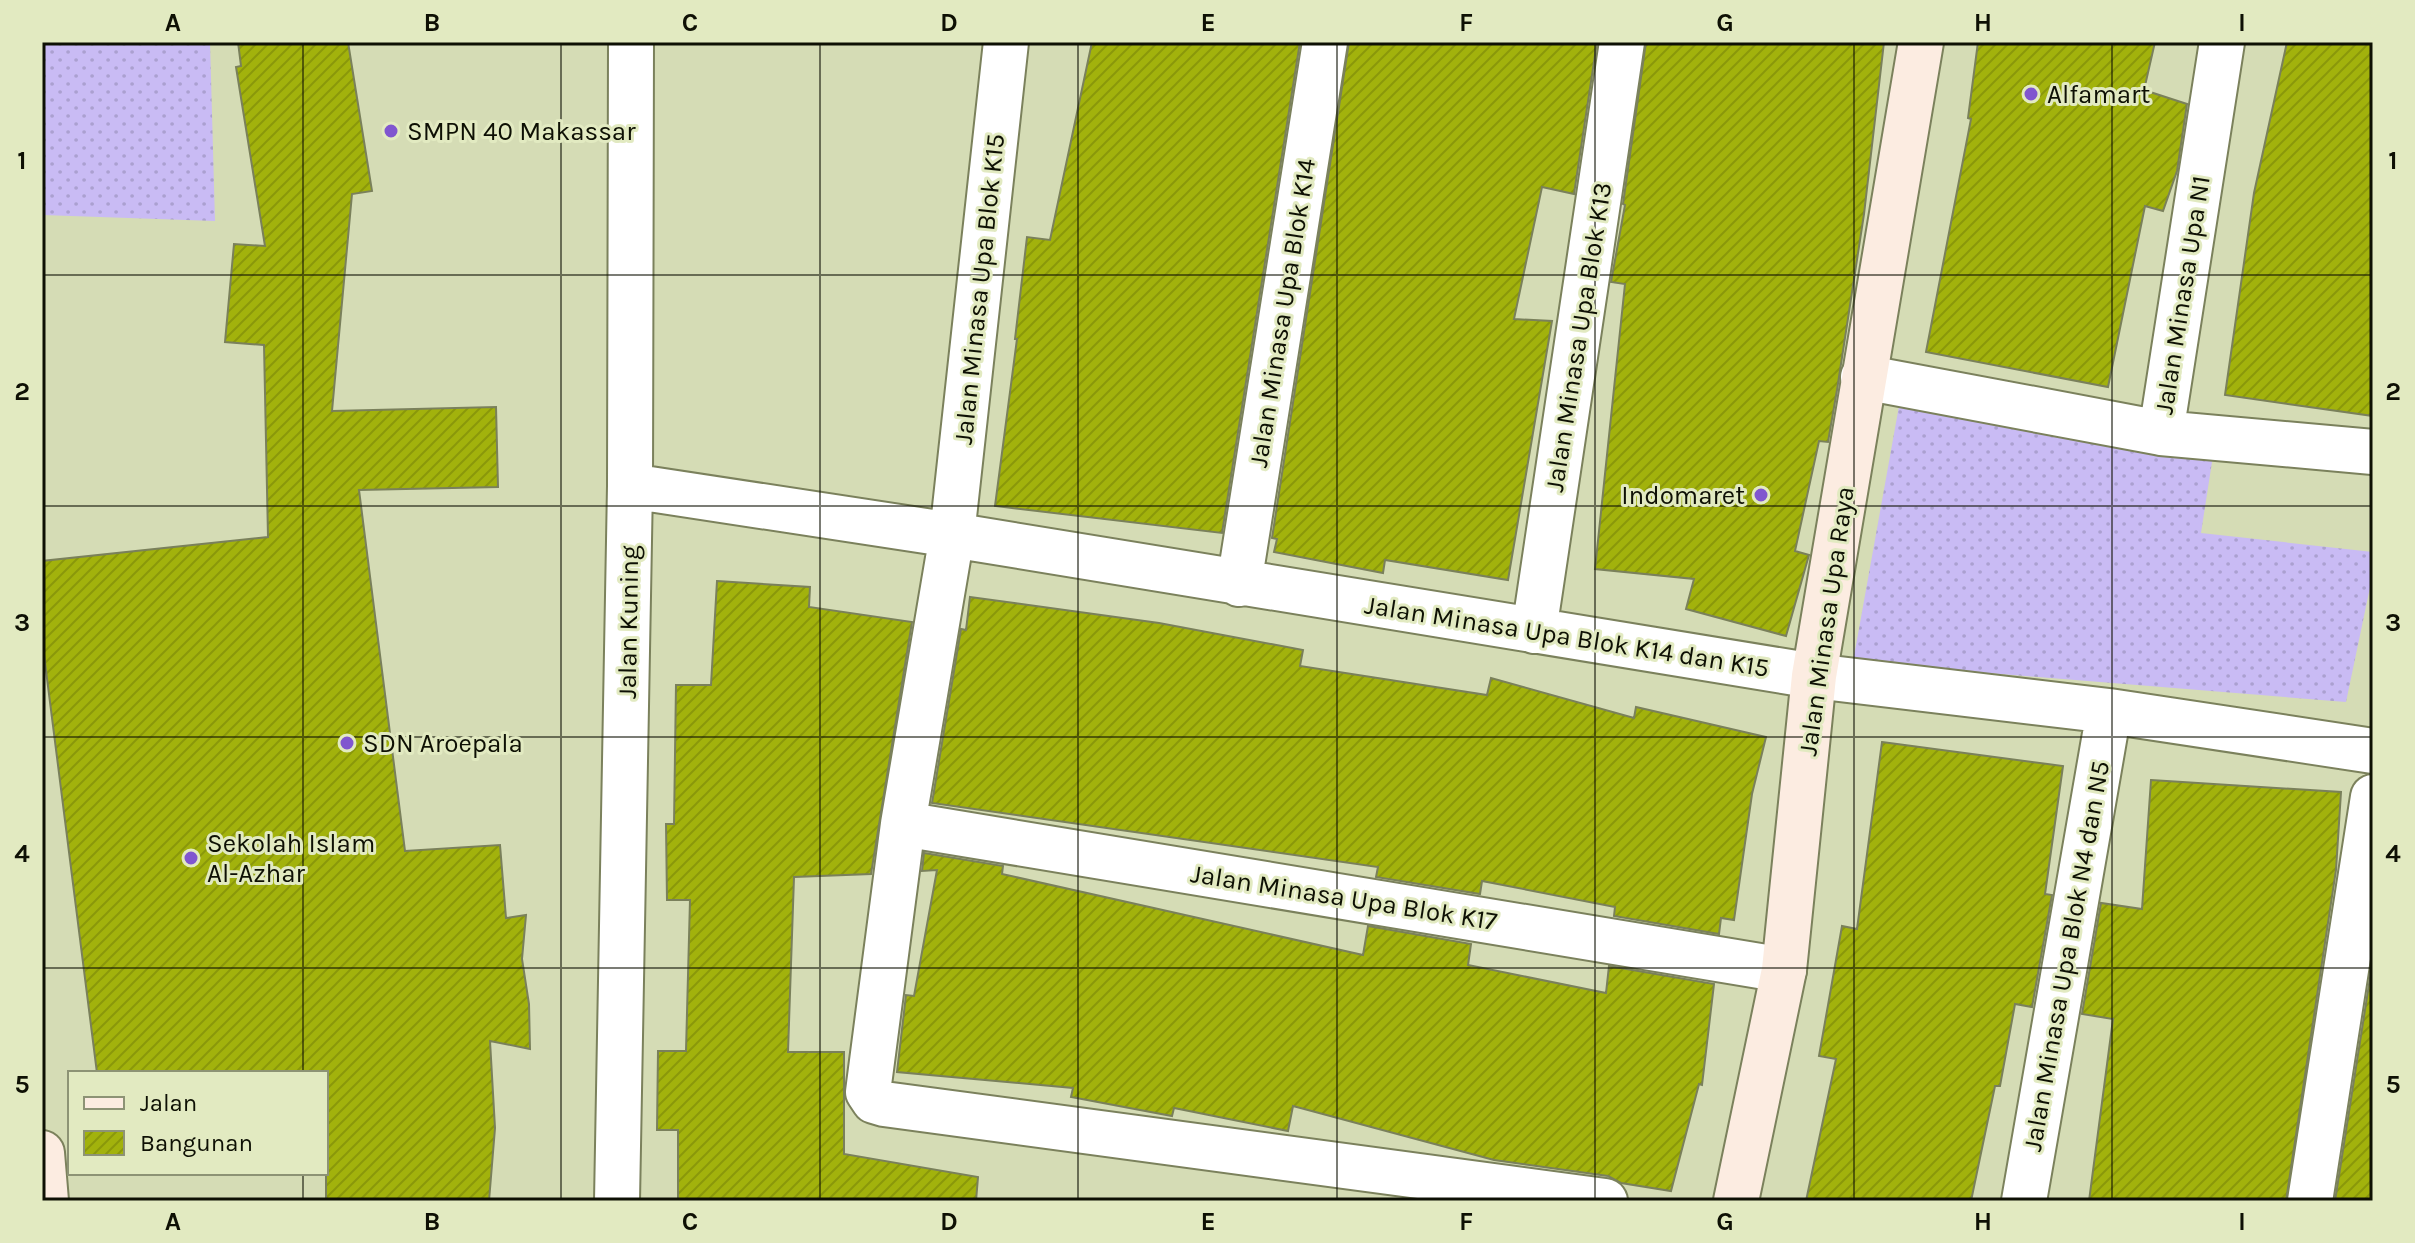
<svg xmlns="http://www.w3.org/2000/svg" width="2415" height="1243" viewBox="0 0 2415 1243" font-family="Karla,sans-serif">
	<style>
		.grass { fill: url(#grass-dots) }
		.building { fill: url(#building-hatch); stroke: #7a805b; stroke-width: 2 }
		.lines { fill: none; stroke-linecap: round; stroke-linejoin: round }
		.street-casing { stroke: #7b815c; stroke-width: 48 }
		.secondary-casing { stroke: #7b815c; stroke-width: 48 }
		.street { stroke: #fff; stroke-width: 44 }
		.secondary { stroke: #fcece1; stroke-width: 44 }
		.grid { fill: none; stroke: #0e1004; stroke-width: 2; stroke-opacity: 0.55 }
		.poi-dot { fill: #8056cf; stroke: #e2eac1; stroke-width: 3 }
		.labels { text-anchor: middle; stroke-width: 6; stroke-linejoin: round; paint-order: stroke }
		.poi-label { font-size: 26px; fill: #0e1004; stroke: #e2eac1; text-anchor: start }
		.street-label { font-size: 26px; fill: #0e1004; stroke: #e2eac1 }
		.neatline { fill: none; stroke: #0e1004; stroke-width: 3 }
		.grid-label { font-size: 26px; text-anchor: middle; font-weight: bold; fill: #0e1004 }
	</style>
	<defs>
		<pattern id="grass-dots" width="8" height="8" patternUnits="userSpaceOnUse" patternTransform="scale(2)"><rect width="8" height="8" fill="#c9bbf4"/><path d="M2 2h.1M6 6h.1" fill="none" stroke="#aba0d0" stroke-width="1.8" stroke-linecap="round"/></pattern>
		<pattern id="building-hatch" width="6" height="6" patternUnits="userSpaceOnUse" patternTransform="scale(2)"><rect width="6" height="6" fill="#a2b20c"/><path d="M-1 1l2-2M0 6l6-6M5 7l2-2" fill="none" stroke="#8a980a"/></pattern>
	</defs>
	<rect width="100%" height="100%" fill="#d5dcb5"/>
	<path class="grass" d="M 42,42 L 210,42 L 215,221 L 42,215 Z
		M 1899,406 L 2214,449 L 2201,533 L 2373,552 L 2373,573 L 2346,702 L 1853,662 Z"/>
	<path class="building" d="M 238,42 L 348,42 L 372,191 L 352,194 L 332,411 L 496,407 L 498,487 L 359,490 L 405,851 L 500,845 L 506,918 L 526,915 L 522,959 L 529,1004 L 530,1049 L 490,1041 L 495,1128 L 489,1201 L 326,1201 L 326,1073 L 97,1073 L 42,639 L 42,561 L 268,537 L 264,345 L 225,342 L 234,244 L 265,246 L 236,67 L 241,66 Z
		M 1092,42 L 1300,42 L 1222,533 L 995,506 L 1017,339 L 1015,339 L 1027,237 L 1050,240 Z
		M 1349,42 L 1597,42 L 1574,194 L 1542,187 L 1514,319 L 1552,321 L 1508,580 L 1385,560 L 1383,573 L 1274,552 L 1277,539 L 1272,538 Z
		M 1646,42 L 1884,42 L 1864,214 L 1837,390 L 1828,442 L 1819,441 L 1795,551 L 1809,555 L 1786,636 L 1686,609 L 1694,579 L 1595,569 L 1625,284 L 1611,282 L 1625,205 L 1623,204 Z
		M 1978,42 L 2155,42 L 2144,90 L 2187,104 L 2177,171 L 2163,211 L 2145,206 L 2108,387 L 1926,352 L 1971,119 L 1968,118 Z
		M 2287,42 L 2373,42 L 2373,416 L 2225,395 L 2254,193 Z
		M 717,581 L 810,587 L 809,607 L 912,622 L 871,874 L 794,877 L 788,1052 L 844,1052 L 844,1154 L 978,1177 L 976,1201 L 678,1201 L 678,1130 L 657,1130 L 658,1051 L 686,1051 L 690,900 L 667,900 L 666,824 L 674,824 L 676,685 L 711,685 Z
		M 970,597 L 1159,623 L 1303,650 L 1300,666 L 1487,695 L 1491,678 L 1634,718 L 1636,707 L 1766,737 L 1752,794 L 1734,920 L 1721,918 L 1719,934 L 1614,916 L 1615,907 L 1482,881 L 1480,894 L 1376,877 L 1378,867 L 932,803 L 961,629 L 966,630 Z
		M 1882,742 L 2063,766 L 2045,894 L 2052,895 L 2032,1007 L 2015,1004 L 2000,1086 L 1995,1086 L 1971,1201 L 1806,1201 L 1836,1059 L 1819,1056 L 1842,926 L 1857,929 Z
		M 2151,780 L 2341,792 L 2336,870 L 2286,1201 L 2089,1201 L 2113,1019 L 2082,1014 L 2101,903 L 2142,909 Z
		M 924,853 L 1003,866 L 1002,874 L 1363,955 L 1368,926 L 1471,944 L 1468,965 L 1606,993 L 1609,966 L 1714,984 L 1702,1085 L 1699,1084 L 1671,1191 L 1621,1183 L 1608,1176 L 1494,1160 L 1293,1106 L 1288,1131 L 1174,1108 L 1172,1116 L 1071,1097 L 1073,1088 L 897,1072 L 906,995 L 914,996 L 937,870 L 922,871 Z
		M 2373,959 L 2373,1201 L 2335,1201 Z"/>
	<g class="lines">
		<defs>
			<path id="street" d="M 1006,42 L 952,535 L 903,824 L 868,1092 L 874,1101 L 884,1104 L 1605,1201
				M 2222,42 L 2161,433 L 2373,452
				M 1863,377 L 2161,433
				M 630,486 L 952,535 L 1814,676 L 2109,711 L 2373,751
				M 1239,584 L 1325,42
				M 1534,631 L 1622,42
				M 903,824 L 1784,970
				M 617,1201 L 630,486 L 631,42
				M 2024,1201 L 2109,711
				M 2310,1201 L 2373,797"/>
			<path id="secondary" d="M 42,1153 L 46,1201
				M 1736,1201 L 1784,970 L 1814,676 L 1921,42"/>
		</defs>
		<use href="#street" class="street-casing"/>
		<use href="#secondary" class="secondary-casing"/>
		<use href="#street" class="street"/>
		<use href="#secondary" class="secondary"/>
	</g>
	<path class="grid" d="M 303,42 L 303,1073M 561,42 L 561,1201M 820,42 L 820,1201M 1078,42 L 1078,1201M 1337,42 L 1337,1201M 1595,42 L 1595,1201M 1854,42 L 1854,1201M 2112,42 L 2112,1201M 42,275 L 2373,275M 42,506 L 2373,506M 42,737 L 2373,737M 42,968 L 2373,968M 303,1173 L 303,1201"/>
	<g class="poi-dot">
		<circle cx="2031" cy="94" r="8"/>
		<circle cx="391" cy="131" r="8"/>
		<circle cx="1761" cy="495" r="8"/>
		<circle cx="347" cy="743" r="8"/>
		<circle cx="191" cy="858" r="8"/>
	</g>
	<g class="labels">
		<g class="poi-label">
			<text x="2047" y="103">Alfamart</text>
			<text x="407" y="140">SMPN 40 Makassar</text>
			<text x="1745" y="504" text-anchor="end">Indomaret</text>
			<text x="363" y="752">SDN Aroepala</text>
			<text x="207" y="852">Sekolah Islam<tspan x="207" dy="30">Al-Azhar</tspan></text>
		</g>
		<g class="street-label">
			<text transform="translate(979 289) rotate(-84)" y="9">Jalan Minasa Upa Blok K15</text>
			<text transform="translate(2182 295) rotate(-81)" y="9">Jalan Minasa Upa N1</text>
			<text transform="translate(1282 313) rotate(-81)" y="9">Jalan Minasa Upa Blok K14</text>
			<text transform="translate(1578 337) rotate(-81)" y="9">Jalan Minasa Upa Blok K13</text>
			<text transform="translate(1826 621) rotate(-82)" y="9">Jalan Minasa Upa Raya</text>
			<text transform="translate(628 622) rotate(-89)" y="9">Jalan Kuning</text>
			<text transform="translate(1567 636) rotate(9)" y="9">Jalan Minasa Upa Blok K14 dan K15</text>
			<text transform="translate(1344 897) rotate(9)" y="9">Jalan Minasa Upa Blok K17</text>
			<text transform="translate(2066 956) rotate(-80)" y="9">Jalan Minasa Upa Blok N4 dan N5</text>
		</g>
	</g>
	<rect width="2415" height="1243" fill="none" stroke="#e2eac1" stroke-width="88"/>
	<rect x="68" y="1071" width="260" height="104" fill="#e2eac1" stroke="#8d9375" stroke-width="2"/>
	<rect x="84" y="1097" width="40" height="12" fill="#fcece1" stroke="#8d9375" stroke-width="2"/>
	<text x="140" y="1111" font-size="24" fill="#0e1004">Jalan</text>
	<rect x="84" y="1131" width="40" height="24" fill="url(#building-hatch)" stroke="#8d9375" stroke-width="2"/>
	<text x="140" y="1151" font-size="24" fill="#0e1004">Bangunan</text>
	<rect x="44" y="44" width="2327" height="1155" class="neatline"/>
	<g class="grid-label">
		<text x="173" y="31">A</text>
		<text x="432" y="31">B</text>
		<text x="690" y="31">C</text>
		<text x="949" y="31">D</text>
		<text x="1208" y="31">E</text>
		<text x="1466" y="31">F</text>
		<text x="1725" y="31">G</text>
		<text x="1983" y="31">H</text>
		<text x="2242" y="31">I</text>
		<text x="22" y="169">1</text>
		<text x="2393" y="169">1</text>
		<text x="22" y="400">2</text>
		<text x="2393" y="400">2</text>
		<text x="22" y="631">3</text>
		<text x="2393" y="631">3</text>
		<text x="22" y="862">4</text>
		<text x="2393" y="862">4</text>
		<text x="22" y="1093">5</text>
		<text x="2393" y="1093">5</text>
		<text x="173" y="1230">A</text>
		<text x="432" y="1230">B</text>
		<text x="690" y="1230">C</text>
		<text x="949" y="1230">D</text>
		<text x="1208" y="1230">E</text>
		<text x="1466" y="1230">F</text>
		<text x="1725" y="1230">G</text>
		<text x="1983" y="1230">H</text>
		<text x="2242" y="1230">I</text>
	</g>
</svg>
